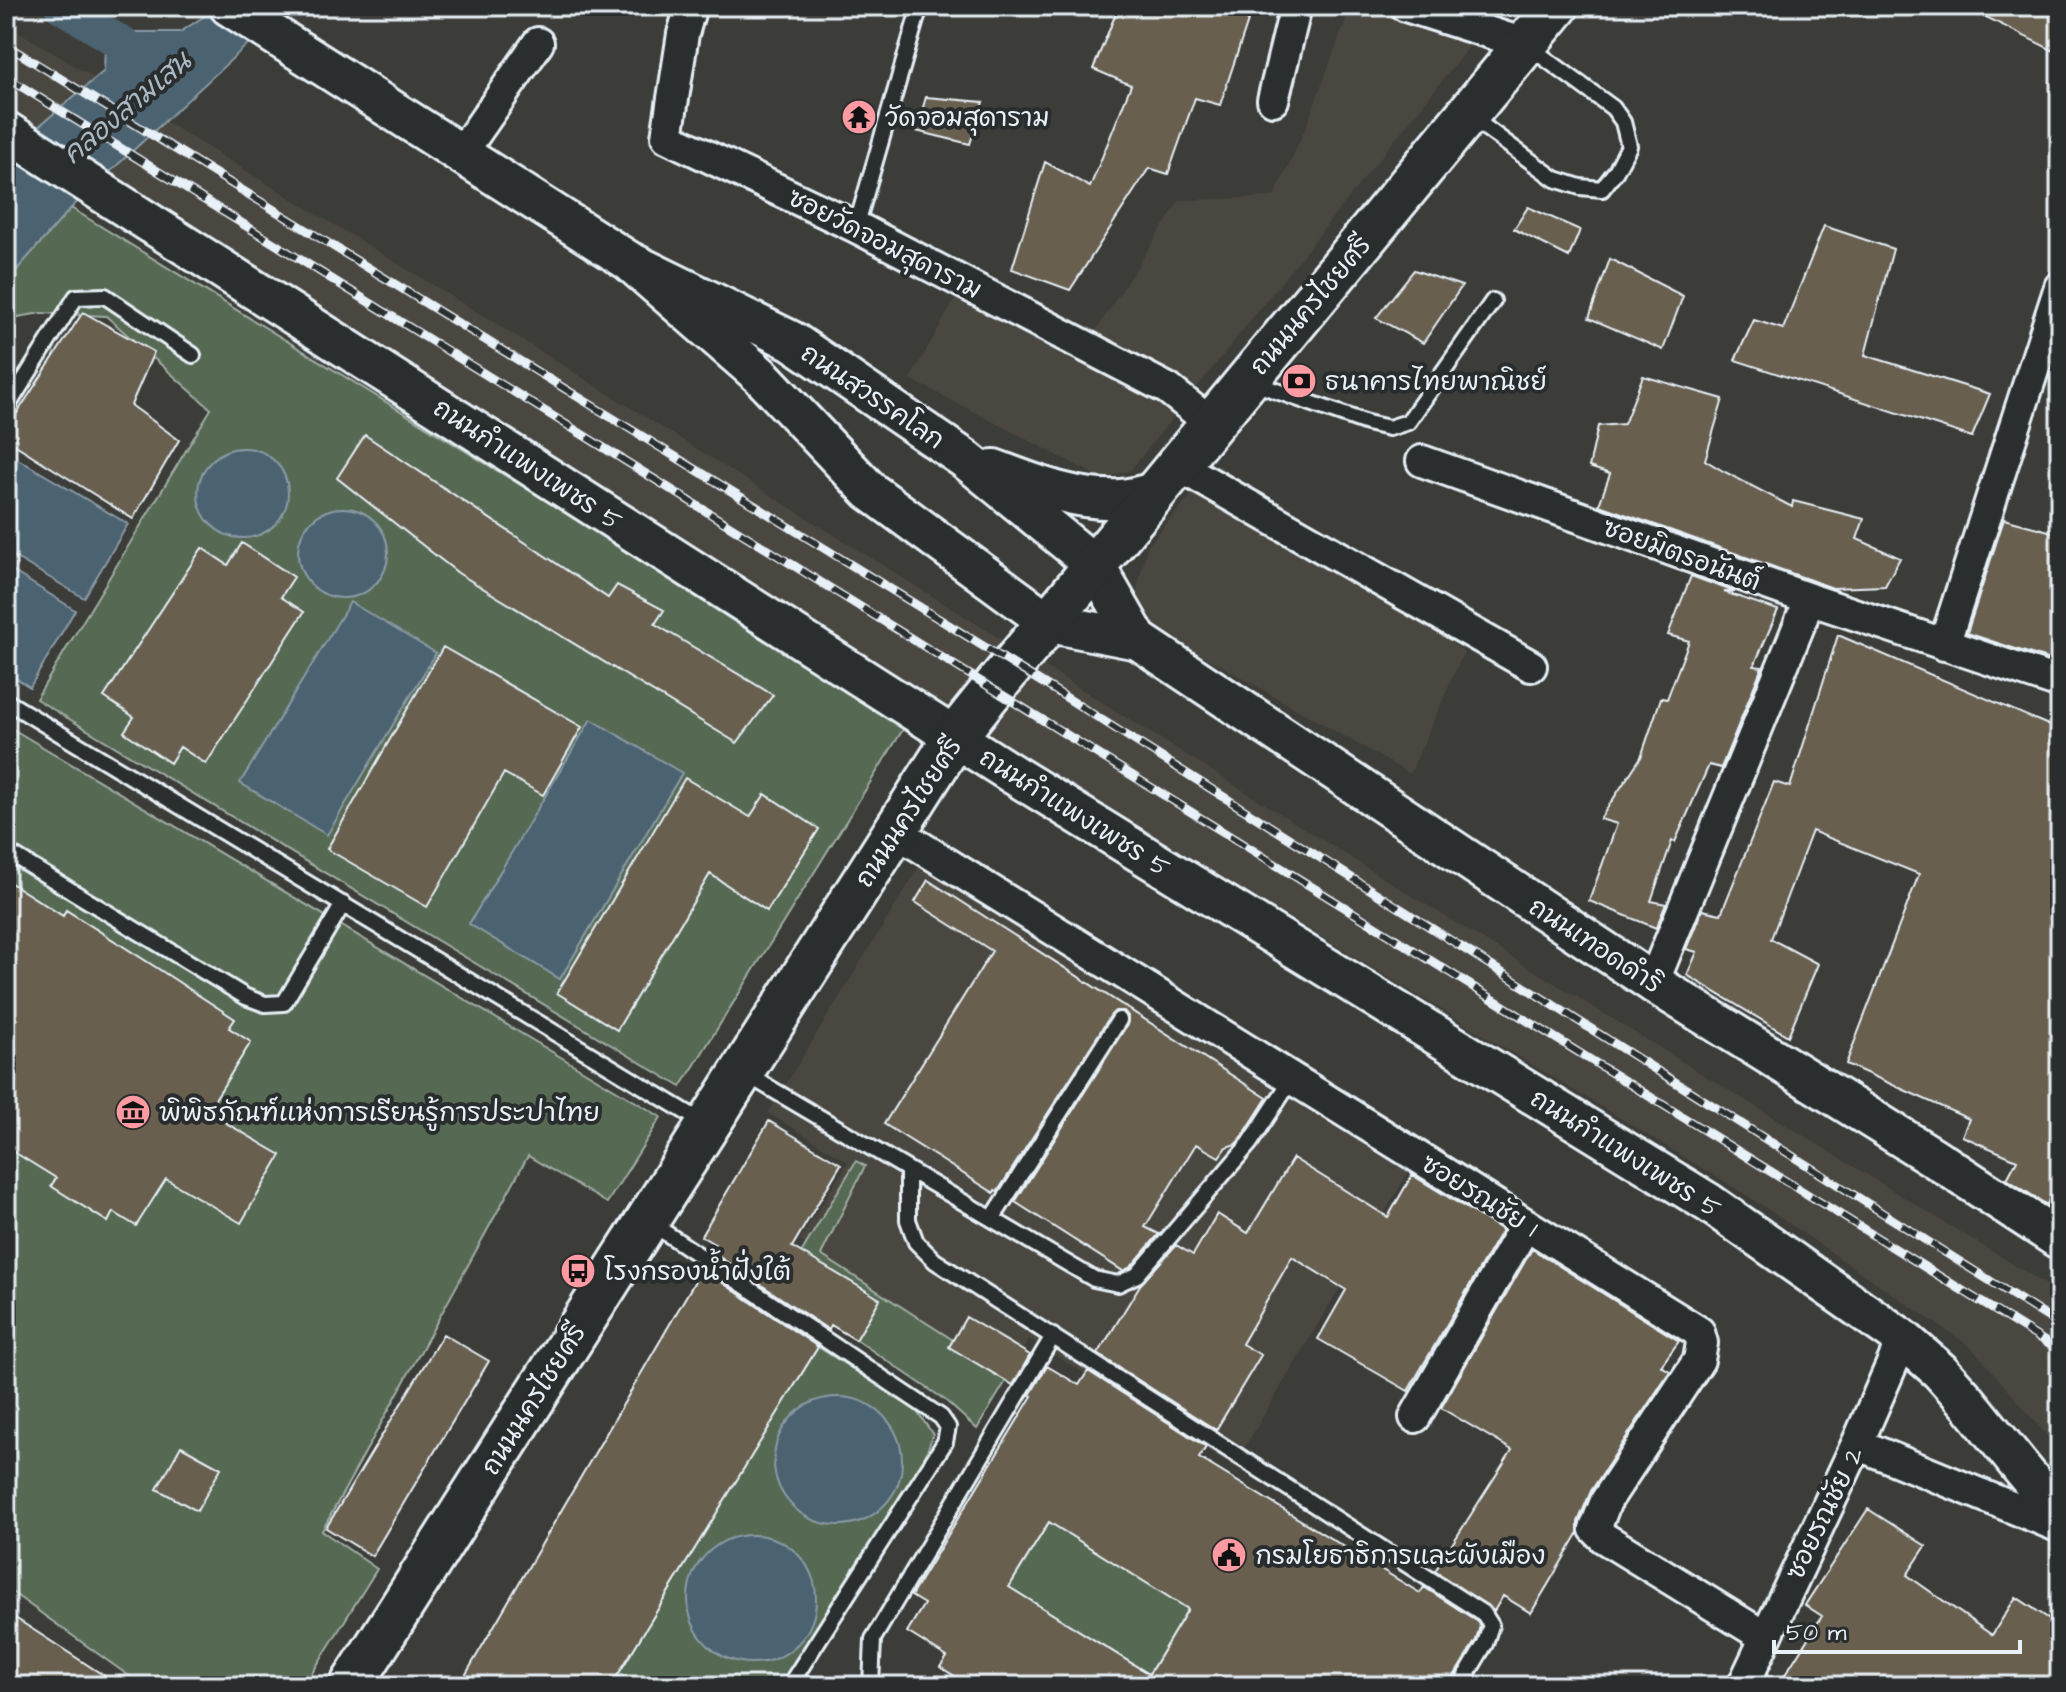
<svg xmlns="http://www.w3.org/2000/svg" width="2066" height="1692" viewBox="0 0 2066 1692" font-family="'Architects Daughter','Playpen Sans Thai',sans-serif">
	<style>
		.built { fill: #49463f }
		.green { fill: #576953; stroke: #a0ada6; stroke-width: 2 }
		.water { fill: #4c6270; stroke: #8a9ba6; stroke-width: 2 }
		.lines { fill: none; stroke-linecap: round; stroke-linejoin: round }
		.canal { stroke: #4c6270; stroke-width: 34 }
		.building { fill: #675f4f; stroke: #e8f1f8; stroke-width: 2; fill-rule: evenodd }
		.service-casing { stroke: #e8f1f8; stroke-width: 20 }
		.minor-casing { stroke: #e8f1f8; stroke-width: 36 }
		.tertiary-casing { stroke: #e8f1f8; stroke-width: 44 }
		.secondary-casing { stroke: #e8f1f8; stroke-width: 48 }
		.service { stroke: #2a2d2e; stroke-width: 14 }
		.minor { stroke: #2a2d2e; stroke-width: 30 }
		.tertiary { stroke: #2a2d2e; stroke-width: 38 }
		.secondary { stroke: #2a2d2e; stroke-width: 42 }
		.rail-casing { stroke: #e8f1f8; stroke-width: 9 }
		.rail { stroke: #2a2d2e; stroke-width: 6; stroke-dasharray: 18; stroke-linecap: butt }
		.labels { text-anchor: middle; stroke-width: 8; stroke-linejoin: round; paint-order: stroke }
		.poi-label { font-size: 26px; fill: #e8f1f8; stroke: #2a2d2e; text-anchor: start }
		.street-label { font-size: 26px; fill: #e8f1f8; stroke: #2a2d2e }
		.water-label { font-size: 28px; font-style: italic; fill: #aab8c2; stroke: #2a2d2e }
	</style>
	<rect width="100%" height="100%" fill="#3c3c38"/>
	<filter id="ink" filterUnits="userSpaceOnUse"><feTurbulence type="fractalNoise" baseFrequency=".0125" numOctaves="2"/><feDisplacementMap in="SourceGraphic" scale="16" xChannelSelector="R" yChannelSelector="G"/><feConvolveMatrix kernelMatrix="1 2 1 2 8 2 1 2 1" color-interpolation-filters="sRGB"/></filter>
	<g filter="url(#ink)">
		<path class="built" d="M 1351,6 L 1502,6 L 1131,470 L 1103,479 L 910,379 L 966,279 L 1092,336 L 1180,200 L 1274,197 L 1306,127 Z
			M 6,24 L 500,326 L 1414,897 L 2060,1293 L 2060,1451 L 1972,1348 L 1751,1198 L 1040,766 L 713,558 L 6,122 Z
			M 1218,464 L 1464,652 L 1410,774 L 1141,620 L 1137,588 L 1148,545 Z
			M 919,867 L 1413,1165 L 1245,1447 L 1236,1468 L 1029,1339 L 1009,1376 L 799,1241 L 848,1162 L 768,1113 Z"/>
		<path class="green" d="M 71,208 L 907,723 L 681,1087 L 36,699 L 211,409 L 106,316 L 41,313 L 6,319 L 6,282 Z
			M 6,725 L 661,1117 L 607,1203 L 528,1156 L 322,1531 L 377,1569 L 304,1686 L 143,1686 L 6,1588 Z
			M 856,1161 L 865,1166 L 821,1255 L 1009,1376 L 977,1429 L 945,1400 L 780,1288 Z
			M 818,1347 L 914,1408 L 933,1434 L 923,1463 L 780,1686 L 611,1686 Z
			M 1049,1522 L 1188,1609 L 1149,1674 L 1009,1587 Z"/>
		<path class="water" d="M 220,6 L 289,6 L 71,208 L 6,282 L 6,154 L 104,71 L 105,44 L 126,32 L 180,32 Z
			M198 493a45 45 0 1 1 90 0a45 45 0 1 1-90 0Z
			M 6,452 L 128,524 L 84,598 L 6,552 Z
			M298 553a45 45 0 1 1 90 0a45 45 0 1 1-90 0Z
			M 6,567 L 75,610 L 30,687 L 6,672 Z
			M 350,602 L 436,653 L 327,835 L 240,783 Z
			M 591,719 L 682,773 L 560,979 L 469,924 Z
			M774 1461a64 64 0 1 1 128 0a64 64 0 1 1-128 0Z
			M688 1599a64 64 0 1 1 128 0a64 64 0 1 1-128 0Z
			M 672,1674 L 692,1678 L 706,1686 L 631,1686 L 651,1676 Z"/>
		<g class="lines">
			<path class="canal" d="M 61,6 L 152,62"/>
		</g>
		<path class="building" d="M 1119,6 L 1253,6 L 1220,105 L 1195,98 L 1168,174 L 1149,168 L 1070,290 L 1012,269 L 1045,162 L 1090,187 L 1131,85 L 1093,69 Z
			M 1968,6 L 2060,15 L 2060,54 L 1968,8 Z
			M 926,97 L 983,102 L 970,144 L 916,131 Z
			M 1528,207 L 1580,230 L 1569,257 L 1514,229 Z
			M 1824,226 L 1893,249 L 1865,355 L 1990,394 L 1972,437 L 1735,360 L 1754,320 L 1783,329 Z
			M 1610,259 L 1683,296 L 1663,350 L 1589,318 Z
			M 1414,270 L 1462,286 L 1423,343 L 1376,318 Z
			M 83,312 L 154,352 L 131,405 L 179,440 L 133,519 L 6,439 L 6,430 Z
			M 1643,376 L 1723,399 L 1705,460 L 1723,471 L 1792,507 L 1793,501 L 1864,519 L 1857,539 L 1900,558 L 1885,586 L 1833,588 L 1599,505 L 1610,474 L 1589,467 L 1598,426 L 1624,424 Z
			M 365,435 L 608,598 L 617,585 L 664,610 L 655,624 L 773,695 L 737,743 L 458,573 L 337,478 Z
			M 2004,519 L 2060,534 L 2060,642 L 2050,660 L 1967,633 Z
			M 242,543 L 294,577 L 281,597 L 304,612 L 206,764 L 180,747 L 170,763 L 124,732 L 134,717 L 104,697 L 202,548 L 228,565 Z
			M 1691,576 L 1735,592 L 1724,592 L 1778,610 L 1754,666 L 1762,667 L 1721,768 L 1709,765 L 1675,842 L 1672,841 L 1651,901 L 1666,904 L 1656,928 L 1589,901 L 1617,824 L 1600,819 L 1641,757 L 1661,698 L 1667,699 L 1689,641 L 1668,635 Z
			M 1838,635 L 2060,730 L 2060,1198 L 2051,1194 L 2047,1205 L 2007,1179 L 2017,1160 L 1962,1136 L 1969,1119 L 1846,1064 L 1919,874 L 1812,831 L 1771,939 L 1818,964 L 1788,1036 L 1687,975 L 1697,952 L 1686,949 L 1702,910 L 1721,914 L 1774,782 L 1790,787 Z
			M 443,647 L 582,727 L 543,795 L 504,773 L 427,907 L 327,849 Z
			M 685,778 L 750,817 L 765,794 L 819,829 L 767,911 L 710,874 L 617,1030 L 557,993 Z
			M 6,880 L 63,916 L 66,910 L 154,966 L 235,1019 L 229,1028 L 251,1042 L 207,1112 L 281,1155 L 241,1223 L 166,1179 L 136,1226 L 113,1212 L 108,1222 L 51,1186 L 56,1178 L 6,1147 Z
			M 928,880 L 1267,1098 L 1242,1137 L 1236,1144 L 1226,1147 L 1219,1157 L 1196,1144 L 1145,1227 L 1159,1234 L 1131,1267 L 1123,1271 L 1015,1202 L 1127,1025 L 1128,1016 L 1124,1011 L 1115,1011 L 1111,1015 L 998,1191 L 995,1190 L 994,1193 L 884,1124 L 992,951 L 915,902 Z
			M 769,1121 L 841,1164 L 792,1247 L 880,1299 L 856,1340 L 831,1325 L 829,1330 L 712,1252 L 716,1245 L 701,1236 Z
			M 1293,1158 L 1388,1217 L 1412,1175 L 1502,1230 L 1408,1391 L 1318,1339 L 1346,1290 L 1292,1257 L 1242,1344 L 1261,1355 L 1216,1430 L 1098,1354 L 1140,1285 L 1176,1245 L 1193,1255 L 1217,1214 L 1248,1233 Z
			M 1532,1249 L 1679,1341 L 1661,1366 L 1670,1371 L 1591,1491 L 1578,1522 L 1578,1534 L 1531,1613 L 1503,1596 L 1494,1611 L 1435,1571 L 1512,1450 L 1441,1408 Z
			M 702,1269 L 818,1347 L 611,1686 L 459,1686 Z
			M 966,1317 L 1030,1355 L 1013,1385 L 949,1347 Z
			M 443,1334 L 489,1361 L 372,1556 L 326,1528 Z
			M 1047,1366 L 1079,1385 L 1088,1371 L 1206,1447 L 1199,1458 L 1420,1593 L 1424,1587 L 1477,1621 L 1480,1626 L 1476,1640 L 1448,1686 L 971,1686 L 940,1667 L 947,1657 L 907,1632 L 924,1604 L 911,1596 L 1032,1396 L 1030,1395 ZM 1049,1522 L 1188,1609 L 1149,1674 L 1009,1587 Z
			M 181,1446 L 221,1468 L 197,1511 L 157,1489 Z
			M 1868,1509 L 1926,1546 L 1907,1575 L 1992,1635 L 2016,1597 L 2060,1626 L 2060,1686 L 1778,1686 L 1822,1616 L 1805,1605 Z
			M 6,1612 L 120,1686 L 6,1686 Z"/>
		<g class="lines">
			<defs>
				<path id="service" d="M 1471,117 L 1555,179 L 1580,187 L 1602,189 L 1616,171 L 1629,146 L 1623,122 L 1613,108 L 1528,46
					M 856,227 L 920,6
					M 1254,383 L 1367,423 L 1389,428 L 1408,422 L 1493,301
					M 6,409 L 76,297 L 105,296 L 193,355
					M 6,701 L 704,1123
					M 6,851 L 246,997 L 265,1004 L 284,1003 L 343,904
					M 746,1074 L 1094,1279 L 1118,1284 L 1137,1275 L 1250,1143 L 1292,1079
					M 908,1170 L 908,1220 L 916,1242 L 935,1261 L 1484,1614 L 1491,1625 L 1485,1644 L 1460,1686
					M 992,1219 L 1119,1020
					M 651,1223 L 941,1417 L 948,1427 L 945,1442 L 789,1686
					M 871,1686 L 873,1639 L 1053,1336"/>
				<path id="minor" d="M 691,6 L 683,34 L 667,137 L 856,227 L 1168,389 L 1212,424
					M 1406,6 L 1525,44
					M 1273,100 L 1296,6
					M 461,154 L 538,43
					M 1422,461 L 1812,600 L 2060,683
					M 1179,466 L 1531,666
					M 1944,645 L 2060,287
					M 895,831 L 1699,1332 L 1702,1343 L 1699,1360 L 1606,1501 L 1595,1529 L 1604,1538 L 1765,1637
					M 1653,983 L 1802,618
					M 1415,1417 L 1526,1224
					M 1857,1444 L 2060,1527
					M 1743,1686 L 1857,1444 L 1903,1339"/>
				<path id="tertiary" d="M 229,6 L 629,261 L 792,341 L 965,459 L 1095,565 L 1138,640
					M 6,131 L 1014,775 L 1709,1203 L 1903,1339 L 1940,1371 L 1967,1401 L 2060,1516
					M 629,261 L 761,376 L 870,491 L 1050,623 L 1138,640 L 1653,983 L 1933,1157 L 2060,1240
					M 994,469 C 1034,484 1077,502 1121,499 C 1133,498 1146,494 1158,491"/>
				<path id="secondary" d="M 351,1686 L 955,737 C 1000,678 1049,623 1095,565 L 1557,6"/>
			</defs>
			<use href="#service" class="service-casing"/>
			<use href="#minor" class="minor-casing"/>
			<use href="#tertiary" class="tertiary-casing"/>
			<use href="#secondary" class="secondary-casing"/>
			<use href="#service" class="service"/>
			<use href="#minor" class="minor"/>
			<use href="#tertiary" class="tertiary"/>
			<use href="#secondary" class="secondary"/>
			<defs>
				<path id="rail" d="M 6,45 L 1056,691 L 2060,1325
					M 6,77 L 2060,1351"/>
			</defs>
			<use href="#rail" class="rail-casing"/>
			<use href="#rail" class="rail"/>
		</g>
	</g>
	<defs>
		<symbol id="temple-disc" viewBox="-11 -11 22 22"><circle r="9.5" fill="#ff9aa2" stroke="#2a2d2e"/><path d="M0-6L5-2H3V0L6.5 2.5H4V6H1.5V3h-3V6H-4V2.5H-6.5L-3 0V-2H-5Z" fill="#111"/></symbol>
		<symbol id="bank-disc" viewBox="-11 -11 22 22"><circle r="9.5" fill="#ff9aa2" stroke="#2a2d2e"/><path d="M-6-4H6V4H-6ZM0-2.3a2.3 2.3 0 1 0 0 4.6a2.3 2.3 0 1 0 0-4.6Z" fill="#111"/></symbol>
		<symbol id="museum-disc" viewBox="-11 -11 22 22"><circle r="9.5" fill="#ff9aa2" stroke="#2a2d2e"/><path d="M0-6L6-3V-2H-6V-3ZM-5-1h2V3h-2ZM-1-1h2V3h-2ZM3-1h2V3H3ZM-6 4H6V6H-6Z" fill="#111"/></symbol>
		<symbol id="bus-disc" viewBox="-11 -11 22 22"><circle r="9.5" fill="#ff9aa2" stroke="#2a2d2e"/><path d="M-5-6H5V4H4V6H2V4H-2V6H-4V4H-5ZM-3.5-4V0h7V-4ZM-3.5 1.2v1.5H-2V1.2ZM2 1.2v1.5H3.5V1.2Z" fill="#111"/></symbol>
		<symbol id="civic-disc" viewBox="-11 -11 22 22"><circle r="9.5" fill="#ff9aa2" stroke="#2a2d2e"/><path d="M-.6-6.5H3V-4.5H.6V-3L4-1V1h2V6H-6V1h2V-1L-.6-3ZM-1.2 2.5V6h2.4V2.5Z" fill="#111"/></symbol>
	</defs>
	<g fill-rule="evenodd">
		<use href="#temple-disc" x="839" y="97" width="40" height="40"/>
		<use href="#bank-disc" x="1279" y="361" width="40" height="40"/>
		<use href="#museum-disc" x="113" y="1092" width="40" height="40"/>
		<use href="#bus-disc" x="558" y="1251" width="40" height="40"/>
		<use href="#civic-disc" x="1209" y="1535" width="40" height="40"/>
	</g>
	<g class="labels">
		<g class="poi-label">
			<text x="885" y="126">วัดจอมสุดาราม</text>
			<text x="1325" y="390">ธนาคารไทยพาณิชย์</text>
			<text x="159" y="1121">พิพิธภัณฑ์แห่งการเรียนรู้การประปาไทย</text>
			<text x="604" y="1280">โรงกรองน้ำฝั่งใต้</text>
			<text x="1255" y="1564">กรมโยธาธิการและผังเมือง</text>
		</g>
		<g class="street-label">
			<text transform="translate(885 243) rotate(27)" y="9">ซอยวัดจอมสุดาราม</text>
			<text transform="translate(1310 305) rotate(-50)" y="9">ถนนนครไชยศรี</text>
			<text transform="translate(873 396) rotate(34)" y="9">ถนนสวรรคโลก</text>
			<text transform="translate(528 464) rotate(33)" y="9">ถนนกำแพงเพชร 5</text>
			<text transform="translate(1682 554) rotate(20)" y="9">ซอยมิตรอนันต์</text>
			<text transform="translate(908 812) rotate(-57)" y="9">ถนนนครไชยศรี</text>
			<text transform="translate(1075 812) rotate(32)" y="9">ถนนกำแพงเพชร 5</text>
			<text transform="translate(1596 945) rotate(33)" y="9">ถนนเทอดดำริ</text>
			<text transform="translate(1626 1153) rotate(32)" y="9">ถนนกำแพงเพชร 5</text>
			<text transform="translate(1480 1195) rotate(32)" y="9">ซอยรณชัย 1</text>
			<text transform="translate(533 1399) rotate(-58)" y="9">ถนนนครไชยศรี</text>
			<text transform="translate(1824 1513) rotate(-64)" y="9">ซอยรณชัย 2</text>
		</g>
		<g class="water-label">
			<text transform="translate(126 107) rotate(-40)" y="10">คลองสามเสน</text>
		</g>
	</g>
	<rect width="2066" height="1692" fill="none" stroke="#2a2d2e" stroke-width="32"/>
	<rect x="16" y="16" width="2034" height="1660" fill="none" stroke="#e8f1f8" stroke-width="3" filter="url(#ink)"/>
	<path d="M1774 1640v12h246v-12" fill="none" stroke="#e8f1f8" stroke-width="4"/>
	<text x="1786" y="1640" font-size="24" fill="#e8f1f8" stroke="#2a2d2e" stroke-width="6" paint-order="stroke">50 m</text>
</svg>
